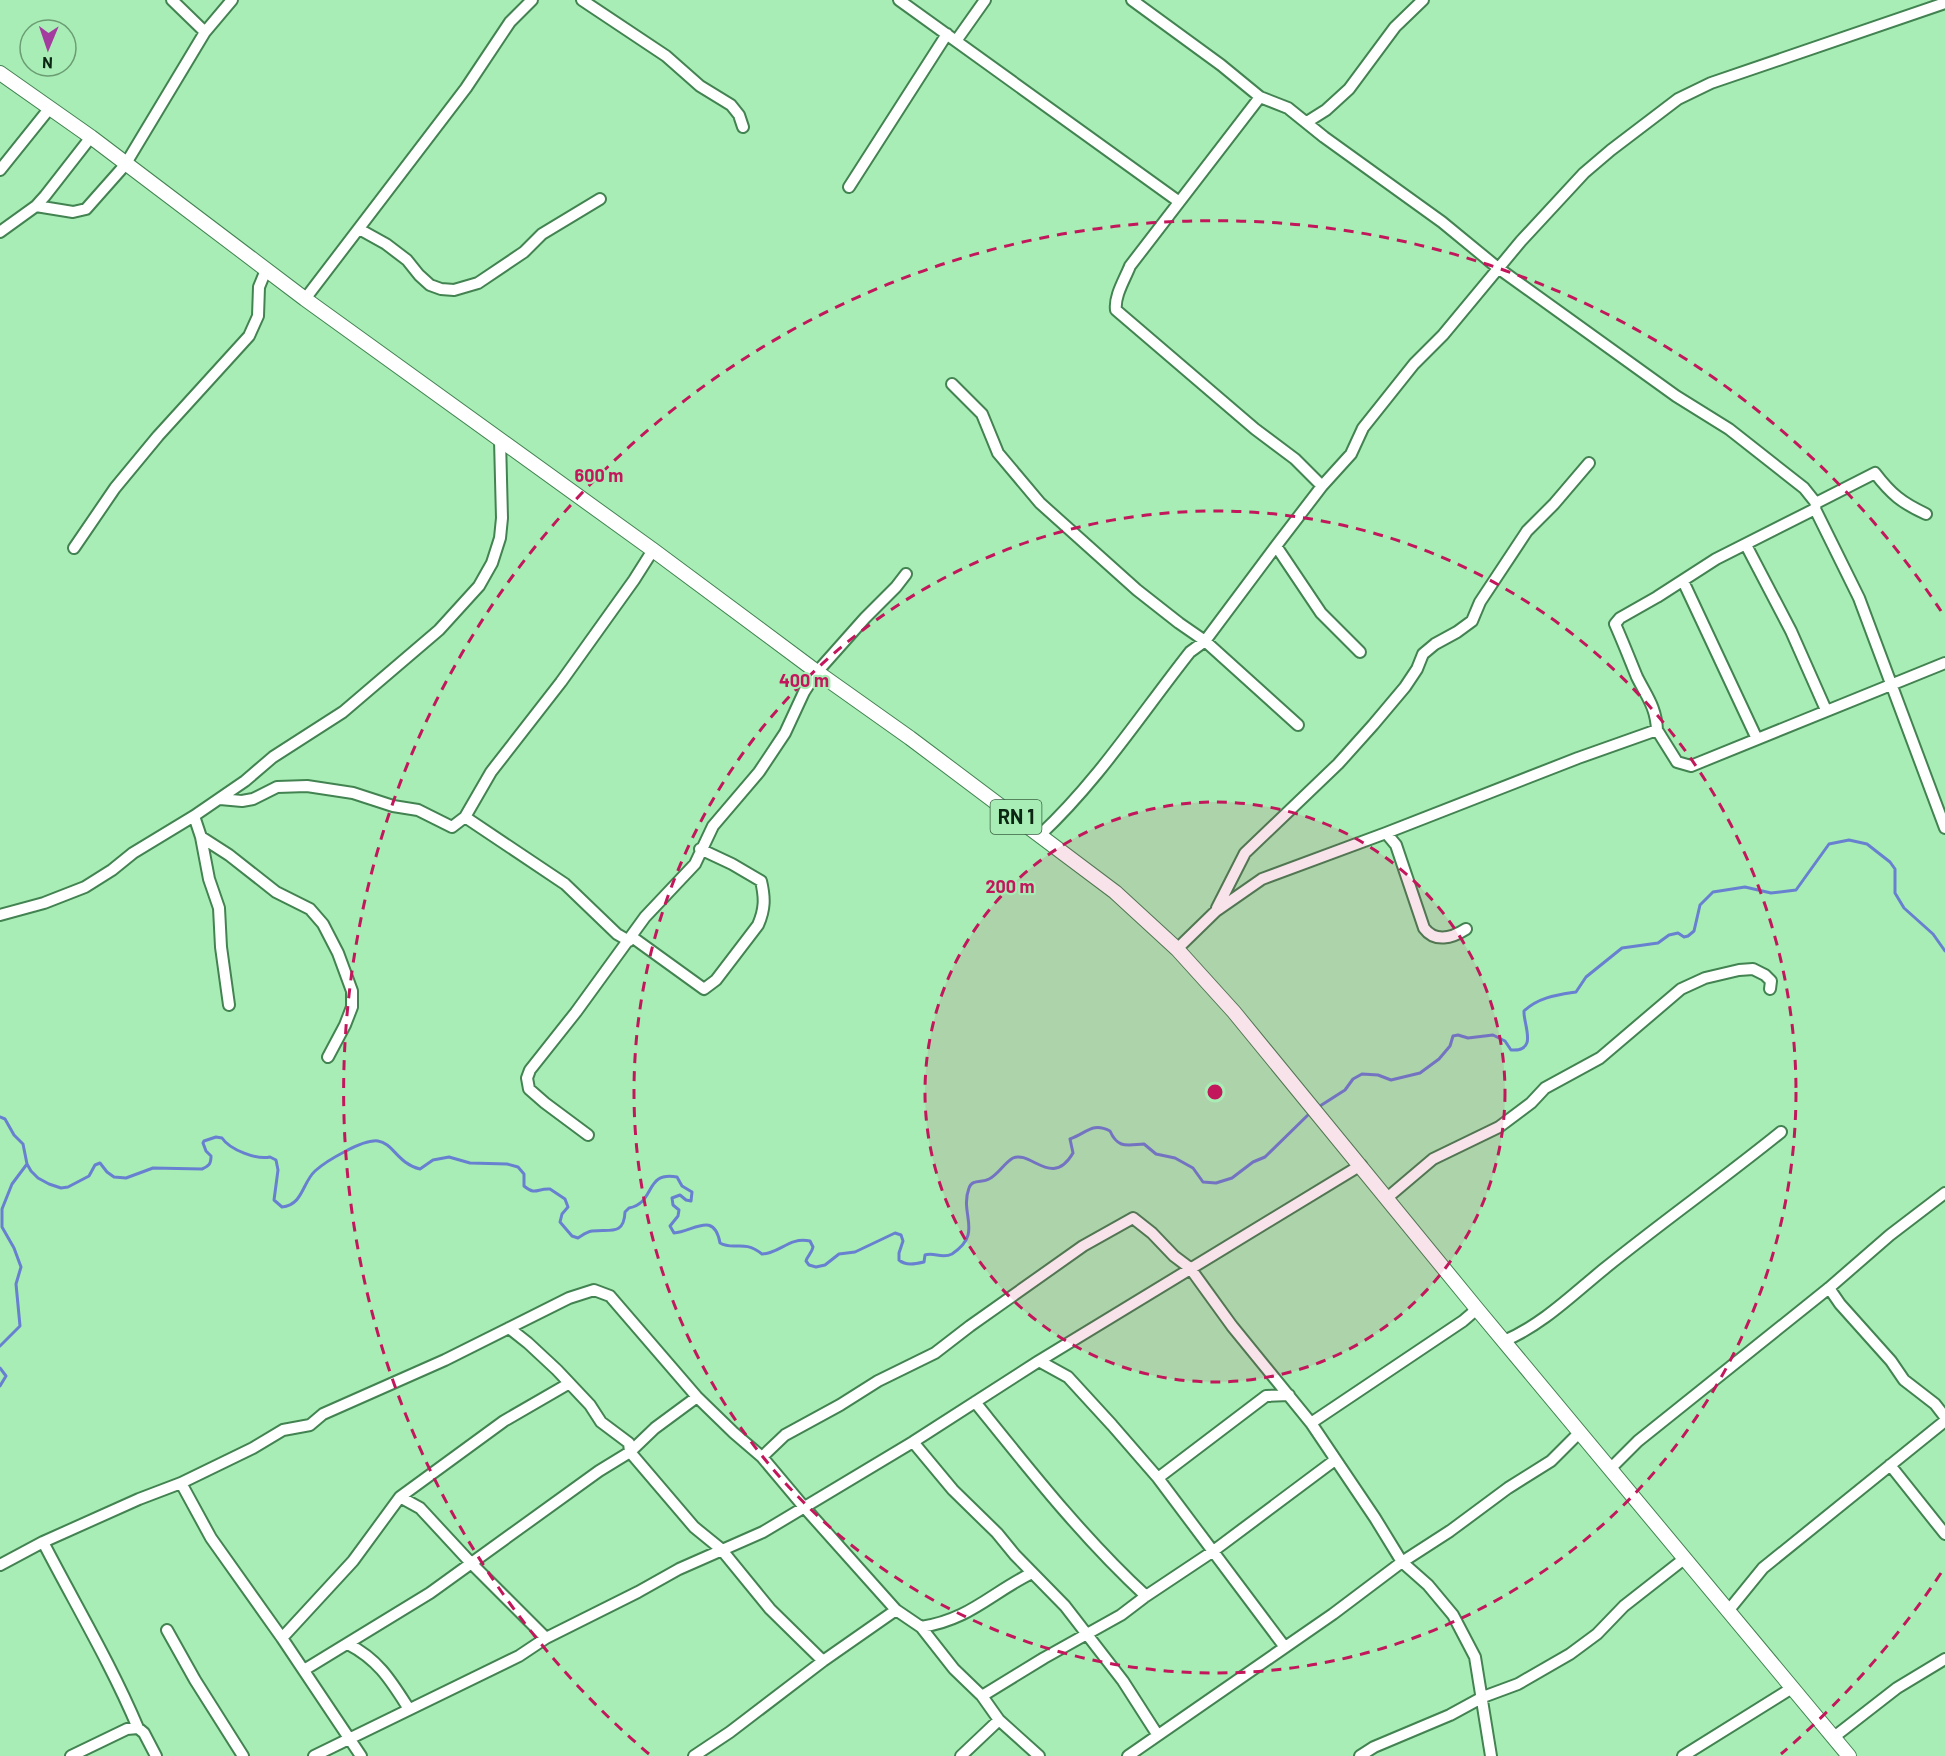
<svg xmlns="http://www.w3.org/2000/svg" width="1945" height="1756" viewBox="0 0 1945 1756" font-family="Barlow,sans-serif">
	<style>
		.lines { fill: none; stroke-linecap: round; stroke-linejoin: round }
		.stream { stroke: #6880d0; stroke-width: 3 }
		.minor-casing { stroke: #428351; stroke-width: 14 }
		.major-casing { stroke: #428351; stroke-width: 16 }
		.minor { stroke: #fff; stroke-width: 10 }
		.major { stroke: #fff; stroke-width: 14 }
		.ring { fill: none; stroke: #c2185b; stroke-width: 3; stroke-dasharray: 10 8 }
		.labels { text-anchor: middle; stroke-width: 4.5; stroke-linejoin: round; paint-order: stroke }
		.shield { fill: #a9edb6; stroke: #3a6243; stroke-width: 1.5 }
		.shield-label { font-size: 20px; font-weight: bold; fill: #0b2612 }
		.centre { fill: #c2185b; stroke: #a9edb6; stroke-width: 3 }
		.ring-label { font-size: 18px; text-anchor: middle; font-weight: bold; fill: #c2185b; stroke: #a9edb6; stroke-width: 4.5; stroke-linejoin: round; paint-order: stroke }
	</style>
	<rect width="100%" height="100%" fill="#a9edb6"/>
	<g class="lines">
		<path class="stream" d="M 1320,1106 L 1345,1090 L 1353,1079 L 1362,1074 L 1378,1075 L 1391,1080 L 1420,1073 L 1439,1059 L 1450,1046 L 1453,1036 L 1458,1035 L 1468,1038 L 1493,1035 L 1505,1041 L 1511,1050 C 1539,1052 1523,1024 1524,1011 C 1539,997 1557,995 1576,992 L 1586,977 L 1622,948 L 1658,943 L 1669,935 L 1678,933 L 1684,937 L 1688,936 L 1694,931 L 1700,905 L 1713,892 L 1745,887 L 1771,893 L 1796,890 L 1829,844 L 1849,840 L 1867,844 L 1890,862 L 1895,869 L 1895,893 L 1904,908 L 1933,934 L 1945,951
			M 0,1117 L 5,1119 L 14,1135 L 23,1144 L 27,1164 L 31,1171 L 38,1178 L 49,1184 L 61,1188 L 68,1187 L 89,1176 L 95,1165 L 100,1163 L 107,1172 L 114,1177 L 126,1178 L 153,1168 L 202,1169 C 209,1166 211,1164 211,1156 L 206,1151 L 203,1143 L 204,1141 L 216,1137 L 222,1138 C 230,1150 257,1160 270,1157 L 276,1160 L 278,1170 L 274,1200 L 282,1207 C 303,1205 302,1183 315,1171 C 326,1161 363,1139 378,1141 C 393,1143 398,1164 420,1169 L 433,1160 L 449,1157 L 470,1163 L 507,1164 L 518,1167 L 524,1174 L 524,1186 C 536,1196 537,1188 550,1189 L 565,1199 L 568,1207 L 562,1214 L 560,1222 L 572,1236 L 578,1238 C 583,1235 586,1232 592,1231 C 610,1229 624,1236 625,1212 L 629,1208 C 656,1203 644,1171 677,1177 L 682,1186 L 692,1192 L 691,1201 L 686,1200 L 680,1195 L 672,1198 L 673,1205 L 679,1210 L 678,1216 L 670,1226 L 674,1233 C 693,1232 714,1210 720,1243 C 734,1251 743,1239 762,1254 C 781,1253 788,1237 810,1241 L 813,1247 C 812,1253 807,1256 806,1261 L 809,1265 L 816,1267 L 825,1265 L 839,1254 L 855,1252 L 895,1233 L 901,1235 L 903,1241 L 899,1253 L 899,1260 C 906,1266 915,1264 924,1262 L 925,1255 C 934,1252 942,1259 952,1254 C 984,1233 959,1215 969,1188 C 972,1179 982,1183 989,1179 C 998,1175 1004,1163 1013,1158 C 1031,1150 1052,1189 1073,1153 L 1070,1139 C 1087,1133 1092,1122 1110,1131 C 1118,1149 1127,1145 1144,1144 L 1156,1154 L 1175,1158 L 1193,1168 L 1203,1182 L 1216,1183 L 1232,1178 L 1253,1162 L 1265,1157 L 1310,1113
			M 0,1346 L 20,1326 L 16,1284 L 21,1267 L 14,1248 L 2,1227 L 2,1209 L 12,1184 L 27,1164
			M 0,1368 L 6,1376 L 0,1386"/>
		<defs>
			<path id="minor" d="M 172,0 L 205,32
				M 582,0 L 666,56 L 700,86 L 731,105 L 739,115 L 743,127
				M 899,0 L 1178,201
				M 1132,0 L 1221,65 L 1260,97 L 1288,108 L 1324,137 L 1442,222 L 1498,268 L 1676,396 L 1729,429 L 1804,488 L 1816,503 L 1815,509 L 1859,598 L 1945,828
				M 956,41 L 985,0
				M 1260,97 L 1130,266 C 1125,279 1114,296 1116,310 L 1255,429 L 1295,459 L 1322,486
				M 1307,122 L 1326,110 L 1349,89 L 1395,27 L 1423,0
				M 0,170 L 49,109
				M 849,187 L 947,34
				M 36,206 L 73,212 L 86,209 L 125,165 L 205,32 L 232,0
				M 359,229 L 386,244 L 407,260 L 419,275 L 430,285 L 441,289 L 454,290 L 478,283 L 524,252 L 542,234 L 600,199
				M 0,232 L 36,206 L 45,196 L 91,137
				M 305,299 L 466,88 L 510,22 L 532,0
				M 952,384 L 982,414 L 998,453 L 1040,503 L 1137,590 L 1179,623 L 1205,641 L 1298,725
				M 1816,503 L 1875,473 C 1891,494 1902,503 1926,514
				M 1746,545 L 1791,631 L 1826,710
				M 1276,546 L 1321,613 L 1360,652
				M 74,548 L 115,488 L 158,436 L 249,336 L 258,316 L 259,287 L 266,270
				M 1683,581 L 1757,739
				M 1657,730 C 1656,707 1647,697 1637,677 C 1630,660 1623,642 1615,624 L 1620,618 L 1657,597 L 1716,559 L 1815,509
				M 220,799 L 242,801 L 253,799 L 277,787 L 307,786 L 353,793 L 393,806 L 418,810 L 452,827 L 465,817 L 491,772 L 561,682 L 634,580 L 653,550
				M 194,816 L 201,837 L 209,879 L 219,908 L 221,947 L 229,1005
				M 465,817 L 565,884 L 617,934 L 629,941
				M 1386,833 L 1396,845 L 1424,928 C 1435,943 1452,938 1466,929
				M 1040,835 C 1098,781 1141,714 1190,652 L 1205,641 L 1276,546 L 1322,486 L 1351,454 L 1363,428 L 1414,364 L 1443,335 L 1521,241 L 1584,173 L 1611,150 L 1678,99 L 1711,83 L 1945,3
				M 201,837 L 229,855 L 276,892 L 310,909 L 323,924 L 338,953 L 352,991 L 352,1007 L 345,1025 L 328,1057
				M 1217,908 L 1245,853 L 1338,764 L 1373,725 L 1405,687 L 1417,669 L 1423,654 L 1435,644 L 1457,632 L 1472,621 L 1480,602 L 1527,531 L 1554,504 L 1589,463
				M 0,915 L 44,903 L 85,887 L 112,870 L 133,853 L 194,816 L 245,781 L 273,757 L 343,712 L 439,630 L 479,586 L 492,563 L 500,538 L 502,518 L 500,440
				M 632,937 L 704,989 L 716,980 L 758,925 C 765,909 765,898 761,881 L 732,864 L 700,849
				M 1177,949 L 1216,911 L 1262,879 L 1386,833 L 1578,758 L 1657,730 L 1677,762 L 1691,766 L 1945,663
				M 588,1135 L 545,1103 L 529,1089 L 527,1078 L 530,1070 L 576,1012 L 645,917 L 695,864 L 713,826 L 759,772 L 785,733 L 804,692 L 817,672 L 865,618 L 896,587 L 906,574
				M 1387,1198 L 1433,1159 L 1499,1127 L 1531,1103 L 1545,1088 L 1600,1058 L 1681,989 L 1705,978 L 1739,970 L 1753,969 L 1765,975 L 1771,981 L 1770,989
				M 1829,1288 L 1840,1304 L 1891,1361 L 1904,1380 L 1935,1404 L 1945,1417
				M 509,1328 L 528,1343 L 557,1370 L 590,1405 L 601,1422 L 629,1443 L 630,1452 L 694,1527 L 721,1549 L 770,1609 L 823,1661
				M 1504,1341 C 1542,1325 1572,1295 1604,1269 C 1662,1222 1723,1179 1781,1132
				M 1039,1361 L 1068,1377 L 1112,1425 L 1158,1478 L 1284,1646
				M 975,1402 C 1029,1469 1082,1537 1146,1596
				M 1311,1423 L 1463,1321 L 1477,1309
				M 913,1442 L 953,1490 L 997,1533 L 1015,1555 L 1065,1606 L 1123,1681 L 1157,1734
				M 762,1457 L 785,1435 L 840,1405 L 878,1381 L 935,1353 L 970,1326 L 1083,1246 L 1133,1218 L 1152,1233 L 1174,1256 L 1190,1268 L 1232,1326 L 1311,1423 L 1375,1518 L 1402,1562 L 1428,1585 L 1453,1615 L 1475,1657 L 1491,1756
				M 1890,1465 L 1945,1534
				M 1610,1469 L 1638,1441 L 1829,1288 L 1890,1235 L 1945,1193
				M 1158,1478 L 1266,1396 L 1289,1395
				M 181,1483 L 211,1538 L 282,1638 L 361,1756
				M 400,1497 L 420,1508 L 470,1562 L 546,1638
				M 43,1542 C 75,1604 111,1664 138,1728
				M 0,1565 L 43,1542 L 139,1499 L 181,1483 L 253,1448 L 283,1430 L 310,1425 L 323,1414 L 445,1360 L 569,1298 L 594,1290 L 610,1296 L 697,1397 L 734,1433 L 762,1457 L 804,1507 L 896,1610 L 921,1627 L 954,1669 L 982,1696 L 999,1720 L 1039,1756
				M 1728,1611 L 1763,1568 L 1945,1421
				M 921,1627 C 969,1620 991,1593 1032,1573
				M 167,1630 L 195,1680 L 243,1756
				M 282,1638 L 353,1561 L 400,1497 L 504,1421 L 568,1384
				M 348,1644 C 379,1660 391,1681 409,1709
				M 304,1670 L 430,1593 L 599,1471 L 630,1452 L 655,1428 L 697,1397
				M 982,1696 L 1044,1658 L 1121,1615 L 1146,1596 L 1212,1552 L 1335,1460
				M 1834,1737 L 1897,1688 L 1945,1659
				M 71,1756 L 127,1729 L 138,1728 L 144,1733 L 156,1756
				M 314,1756 L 519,1656 L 546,1638 L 638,1592 L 679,1569 L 763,1532 L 913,1442 L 1039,1361 L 1361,1165
				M 694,1756 L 730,1732 L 823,1661 L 896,1610
				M 961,1756 L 999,1720
				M 1128,1756 L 1333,1614 L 1402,1562 L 1450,1531 L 1508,1488 L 1551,1461 L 1580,1432
				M 1360,1756 L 1374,1747 L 1450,1715 L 1483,1697 L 1518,1684 L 1570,1654 L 1597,1634 L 1624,1606 L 1684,1559
				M 1683,1756 L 1792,1688"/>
			<path id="major" d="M 0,73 L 91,137 L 305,299 L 653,550 L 817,672 L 910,738 L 1115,892 L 1177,949 L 1234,1012 L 1477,1309 L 1849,1756"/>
		</defs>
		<use href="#minor" class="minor-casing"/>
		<use href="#major" class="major-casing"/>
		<use href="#minor" class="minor"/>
		<use href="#major" class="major"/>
	</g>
	<circle cx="1215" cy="1092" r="290" fill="#c2185b" fill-opacity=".12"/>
	<g class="ring">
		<circle cx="1215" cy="1092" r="290"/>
		<circle cx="1215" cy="1092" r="581"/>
		<path d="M1941 1573A871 871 0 0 1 1781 1754M649 1754A871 871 0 1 1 1941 611"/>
	</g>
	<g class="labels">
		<rect class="shield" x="990.5" y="800" width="51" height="34" rx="4.5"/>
		<g class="shield-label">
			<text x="1016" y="824">RN 1</text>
		</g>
	</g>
	<circle cx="1215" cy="1092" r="9" class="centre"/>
	<g class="ring-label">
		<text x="599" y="482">600 m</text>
		<text x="804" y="687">400 m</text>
		<text x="1010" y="893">200 m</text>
	</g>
	<g transform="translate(48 48) rotate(182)"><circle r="28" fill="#a9edb6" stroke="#6a9d74" stroke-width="1.5"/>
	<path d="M0-4.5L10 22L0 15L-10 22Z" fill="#a43c9f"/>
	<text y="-9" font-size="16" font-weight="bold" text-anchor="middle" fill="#0b2612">N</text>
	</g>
</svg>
